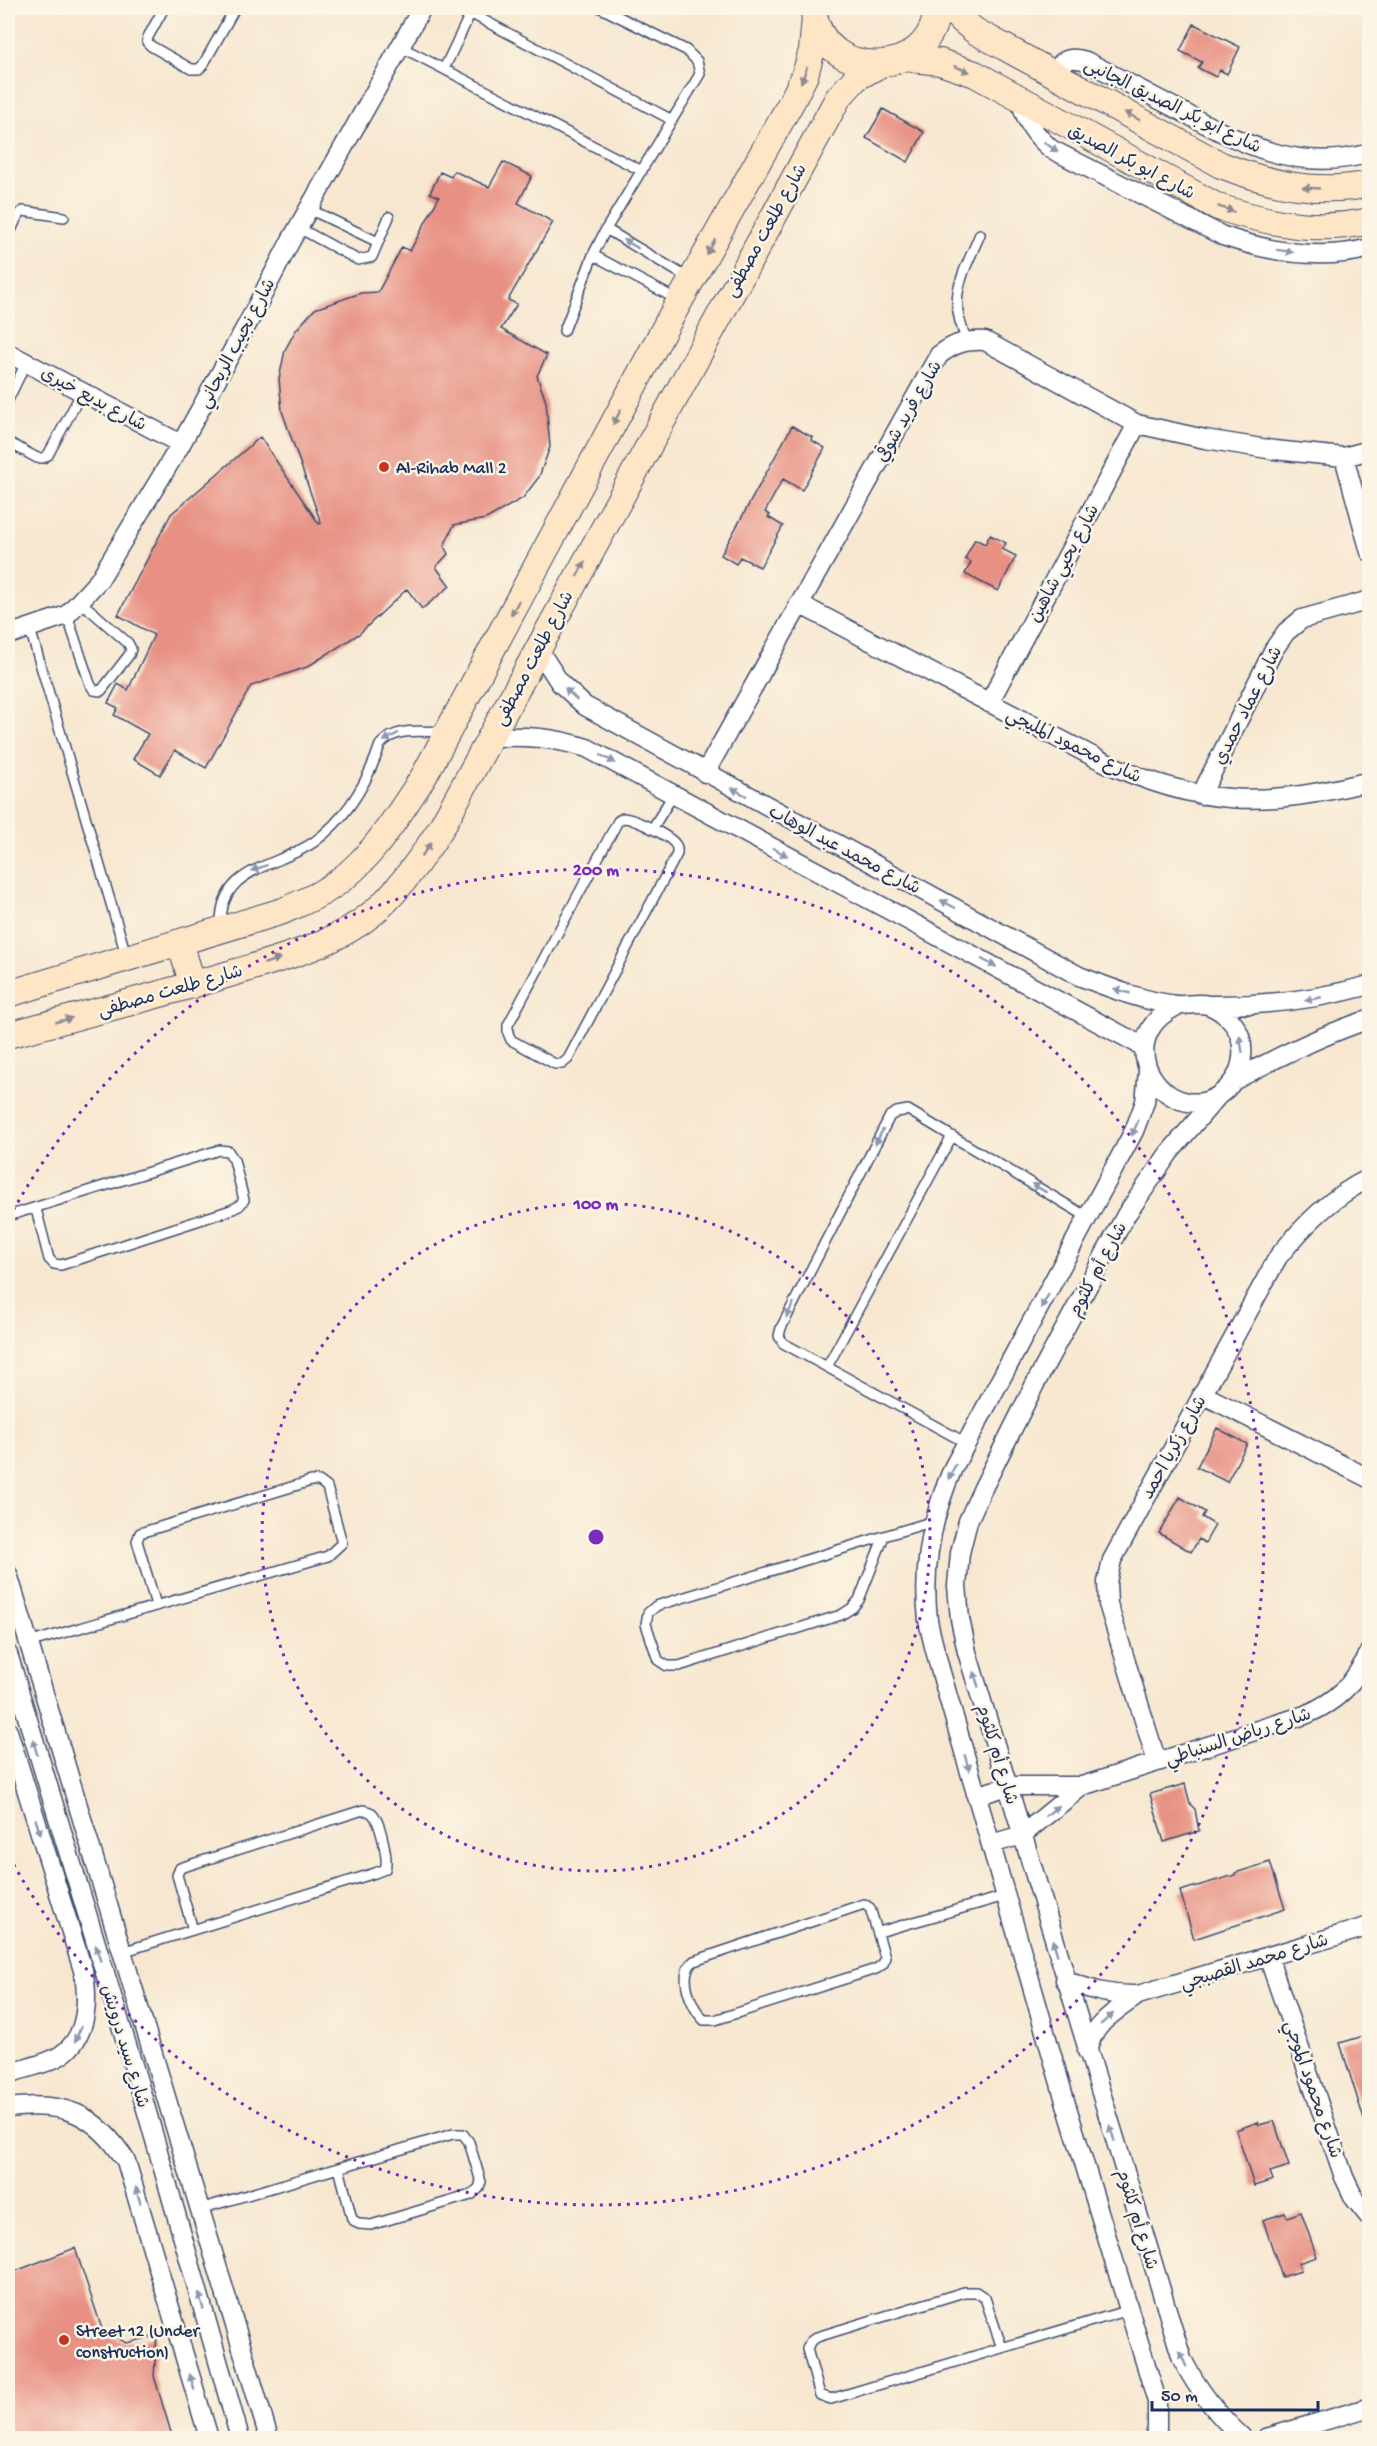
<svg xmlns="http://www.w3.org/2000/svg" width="1377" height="2446" viewBox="0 0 1377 2446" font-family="'Gochi Hand','Playpen Sans Arabic',sans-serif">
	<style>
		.building { fill: #e79083 }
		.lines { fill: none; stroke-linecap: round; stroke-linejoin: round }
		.lane-casing { stroke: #3c4b6f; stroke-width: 12 }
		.street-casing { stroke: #3c4b6f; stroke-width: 21 }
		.secondary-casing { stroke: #3c4b6f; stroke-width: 28 }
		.lane { stroke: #fff; stroke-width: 9 }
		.street { stroke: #fff; stroke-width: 18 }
		.secondary { stroke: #fde5c5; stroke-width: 26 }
		.oneway { fill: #8c8a92 }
		.oneway2 { fill: #8d97ae }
		.ring { fill: none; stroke: #7b2cbf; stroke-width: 3; stroke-dasharray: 3 6 }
		.poi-dot { fill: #c8321e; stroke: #fcf5e5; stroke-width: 2 }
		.labels { text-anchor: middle; stroke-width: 5; stroke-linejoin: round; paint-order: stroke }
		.street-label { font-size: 18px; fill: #1b2f5e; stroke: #fcf5e5 }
		.poi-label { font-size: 18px; fill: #1b2f5e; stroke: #fcf5e5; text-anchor: start }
		.centre { fill: #7b2cbf; stroke: #fcf5e5; stroke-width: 3 }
		.ring-label { font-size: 18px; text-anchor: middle; font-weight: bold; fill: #7b2cbf; stroke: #fcf5e5; stroke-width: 5; stroke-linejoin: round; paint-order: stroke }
	</style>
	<rect width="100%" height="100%" fill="#fcf5e5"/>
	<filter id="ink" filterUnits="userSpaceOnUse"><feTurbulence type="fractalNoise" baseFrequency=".0167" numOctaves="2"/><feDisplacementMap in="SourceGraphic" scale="12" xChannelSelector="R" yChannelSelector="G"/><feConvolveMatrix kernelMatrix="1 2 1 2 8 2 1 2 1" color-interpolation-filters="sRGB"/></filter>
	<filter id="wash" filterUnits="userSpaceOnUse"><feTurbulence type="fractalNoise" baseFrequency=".008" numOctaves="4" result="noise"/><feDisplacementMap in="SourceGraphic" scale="24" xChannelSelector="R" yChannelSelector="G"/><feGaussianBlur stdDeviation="1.35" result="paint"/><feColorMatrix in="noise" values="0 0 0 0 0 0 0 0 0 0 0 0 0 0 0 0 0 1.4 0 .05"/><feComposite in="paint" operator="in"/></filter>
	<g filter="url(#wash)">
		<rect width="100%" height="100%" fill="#f7e7d0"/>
		<g id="blocks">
			<path class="building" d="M 1194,24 L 1240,47 L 1227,74 L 1220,70 L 1216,77 L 1198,68 L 1202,62 L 1180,51 Z
				M 883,109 L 924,132 L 908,162 L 866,138 Z
				M 503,162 L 532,176 L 518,203 L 553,222 L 508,300 L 517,304 L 501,329 L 547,355 L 537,376 L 546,402 L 550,447 L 539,477 L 523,498 L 486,519 L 454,525 L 444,546 L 448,554 L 436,567 L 450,586 L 422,609 L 407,589 L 359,634 L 307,667 L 251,686 L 206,768 L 175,750 L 160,775 L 133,759 L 148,734 L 114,715 L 118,708 L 108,703 L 118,684 L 128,690 L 154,635 L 118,615 L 171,514 L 260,437 L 319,524 L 321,523 L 282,411 L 279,379 L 285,350 L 296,330 L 315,309 L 361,293 L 378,292 L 402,247 L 410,251 L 439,197 L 430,193 L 440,172 L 451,177 L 454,171 L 489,187 Z
				M 792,426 L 812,437 L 811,440 L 825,448 L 802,490 L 783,479 L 765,512 L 770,515 L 768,517 L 783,526 L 760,567 L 740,557 L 736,564 L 721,555 Z
				M 990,535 L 1006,543 L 1002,549 L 1016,556 L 998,591 L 965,574 L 971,562 L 965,559 L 975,539 L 985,544 Z
				M 1217,1428 L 1247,1444 L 1227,1482 L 1197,1467 Z
				M 1180,1497 L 1205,1512 L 1202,1517 L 1215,1525 L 1205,1543 L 1199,1539 L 1191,1552 L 1159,1533 Z
				M 1185,1784 L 1190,1804 L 1195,1809 L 1199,1831 L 1164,1842 L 1150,1794 Z
				M 1270,1862 L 1285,1909 L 1194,1939 L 1180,1891 L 1235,1875 L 1235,1873 Z
				M 1370,2034 L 1370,2122 L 1365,2123 L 1340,2043 Z
				M 1274,2121 L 1289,2166 L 1270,2172 L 1273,2180 L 1254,2186 L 1236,2130 L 1258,2122 L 1259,2125 Z
				M 1301,2212 L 1317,2257 L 1298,2263 L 1301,2271 L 1282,2277 L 1263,2220 L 1285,2213 L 1287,2217 Z
				M 75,2248 L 102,2329 L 126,2343 L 157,2336 L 154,2376 L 173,2439 L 8,2439 L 8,2274 Z"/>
		</g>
	</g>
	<g filter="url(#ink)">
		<use href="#blocks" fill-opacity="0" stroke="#3c4b6f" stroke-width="1.5"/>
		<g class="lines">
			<defs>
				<path id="lane" d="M 164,8 L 148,37 L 147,42 L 151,46 L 191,69 L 199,69 L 203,65 L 235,8
					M 470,13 L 672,120
					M 401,47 L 642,171
					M 444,69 L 473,8
					M 309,209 L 378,242
					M 299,228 L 358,260 L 372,257 L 389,217
					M 606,229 L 690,279
					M 8,237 L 18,215 L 23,211 L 64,217
					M 593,255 L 678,300
					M 564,331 L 593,255 L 606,229 L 700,74 L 697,61 L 686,50 L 601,8
					M 967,340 C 946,296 963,276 980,234
					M 8,400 L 26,363
					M 8,442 L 37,458 L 43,458 L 48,455 L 82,392
					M 67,615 L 90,684 L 94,690 L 101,691 L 129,655 L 131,649 L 128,643 L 81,602
					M 30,629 L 127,958
					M 623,818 C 633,818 670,836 675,844 C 678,847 677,850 677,854 L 568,1059 L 562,1064 L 555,1064 L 511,1040 L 508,1033 L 508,1025 L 618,821 Z
					M 652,829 L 673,795
					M 221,928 C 218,866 275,869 314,842 C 347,818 367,784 380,745 C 396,726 423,732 446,732
					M 8,972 L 12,990
					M 8,1216 L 219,1150 L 228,1151 L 234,1160 L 244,1200 L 239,1206 L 231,1210 L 61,1265 L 54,1264 L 49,1259 L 36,1209
					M 827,1367 L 952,1136
					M 968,1444 L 783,1343 L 779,1336 L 781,1328 L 890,1116 L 897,1112 L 908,1110 L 1089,1218
					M 884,1536 L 859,1600 L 852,1608 L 841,1615 L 679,1666 L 667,1666 L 658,1660 L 646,1624 L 648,1613 L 656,1606 Z
					M 884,1536 L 934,1521
					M 28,1643 L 328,1556 L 342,1543 L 327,1487 L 319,1481 L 311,1481 L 140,1533 L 137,1541 L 156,1605
					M 864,1904 L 870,1908 L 885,1957 L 883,1964 L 876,1969 L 715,2020 L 704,2020 C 691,2008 677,1973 694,1961 Z
					M 879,1932 L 1005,1896
					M 122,1952 L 375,1873 L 385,1869 C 389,1859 380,1821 372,1813 C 369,1811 367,1811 363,1810 L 180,1868 L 177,1875 L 193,1930
					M 200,2209 L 453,2134 L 463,2134 L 469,2142 L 481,2182 L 479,2188 L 471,2195 L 371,2225 L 359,2224 L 352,2219 L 339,2168
					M 1002,2348 L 985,2298 L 976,2292 L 964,2292 L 817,2337 L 810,2342 L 807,2349 L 820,2395 L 831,2399 L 1129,2310"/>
				<path id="street" d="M 1054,74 C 1061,59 1071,56 1086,61 C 1117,77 1148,94 1179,110 C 1240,143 1298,174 1370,153
					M 1020,100 C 1027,123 1033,133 1051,149 L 1223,236 C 1269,252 1321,261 1370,248
					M 8,353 L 181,444
					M 1344,457 L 1370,552
					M 799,604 L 1100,760 C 1198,807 1266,808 1370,781
					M 8,635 L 67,615 L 99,580 L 181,444 L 249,321 L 290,242 L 422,8
					M 538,649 L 560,683 L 585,706 L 1079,976 C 1110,988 1143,1001 1176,1005 C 1187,1006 1197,1002 1208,1005 C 1222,1010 1235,1022 1240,1036 C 1245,1052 1242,1071 1231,1084 C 1180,1144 1097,1043 1179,1005
					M 989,703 L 1137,424
					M 491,737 C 528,736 552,737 587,748 L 1144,1047
					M 705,773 L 939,355 C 955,343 966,340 985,341 L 1137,424 L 1205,439 L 1274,450 L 1344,457 L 1370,450
					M 1201,795 L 1274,649 L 1286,632 L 1302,619 L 1370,600
					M 1208,1005 C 1264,1006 1316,1000 1370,985
					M 1148,1071 L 1145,1102 L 1134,1131 L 953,1468 C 932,1516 922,1567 928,1620 C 931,1637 936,1653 940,1669 L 1066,2104 L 1157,2401 L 1157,2429 L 1154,2438
					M 1235,1080 C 1279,1056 1322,1035 1370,1019
					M 1218,1096 L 1169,1153 L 1126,1215 L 1034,1386 L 982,1490 L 968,1521 L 960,1553 L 957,1586 L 960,1619 L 967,1652 L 1182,2359 C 1198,2390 1217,2415 1243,2438
					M 1202,1394 L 1370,1479
					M 8,1574 L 269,2438
					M 8,1654 L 140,2088 L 240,2438
					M 8,1731 L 83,1970 C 89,1999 88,2037 61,2055 C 46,2065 24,2068 8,2074
					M 1157,1762 L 1108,1604 L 1107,1582 L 1112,1560 L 1278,1257 C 1304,1225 1332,1196 1370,1178
					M 976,1796 L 1008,1786 L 1082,1786 L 1305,1715 C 1340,1700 1352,1685 1370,1652
					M 991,1844 L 1022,1835 L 1082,1786
					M 1268,1956 L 1344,2177 L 1354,2198 L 1370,2218
					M 1065,1980 C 1090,1990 1111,1996 1138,1995 L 1370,1926
					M 1087,2051 C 1094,2022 1115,2012 1138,1995
					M 8,2108 C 63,2101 95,2112 126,2161 L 209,2438
					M 1266,2438 L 1370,2407"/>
				<path id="secondary" d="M 947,8 L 975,31 L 1221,165 C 1269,184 1318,195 1370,184
					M 814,14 C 826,83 932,79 937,8
					M 904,58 L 940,62 L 975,74 L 1218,207 C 1269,223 1316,233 1370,221
					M 180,943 L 193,985
					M 8,994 L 283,911 C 296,905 309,900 321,893 C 368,867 395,819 424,776 L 669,320 L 792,101 L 805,75 L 812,50 L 815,18
					M 8,1035 C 84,1015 160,995 236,972 C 283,958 334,945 373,913 C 398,892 423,856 441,828 L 838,98 L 856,78 L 879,65"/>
			</defs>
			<use href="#lane" class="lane-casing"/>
			<use href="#street" class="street-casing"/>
			<use href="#secondary" class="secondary-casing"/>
			<use href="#lane" class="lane"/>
			<use href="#street" class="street"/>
			<use href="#secondary" class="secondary"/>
		</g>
		<defs><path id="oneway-solid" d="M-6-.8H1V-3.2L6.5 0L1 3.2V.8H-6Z" transform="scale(1.5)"/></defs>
		<g class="oneway">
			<use href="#oneway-solid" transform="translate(962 69) rotate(21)"/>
			<use href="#oneway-solid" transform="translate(804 75) rotate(111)"/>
			<use href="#oneway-solid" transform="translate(1132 116) rotate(-152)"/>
			<use href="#oneway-solid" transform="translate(1311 188) rotate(-177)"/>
			<use href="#oneway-solid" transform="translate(1226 209) rotate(19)"/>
			<use href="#oneway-solid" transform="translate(711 247) rotate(120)"/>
			<use href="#oneway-solid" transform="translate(617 417) rotate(118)"/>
			<use href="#oneway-solid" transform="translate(581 569) rotate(-62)"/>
			<use href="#oneway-solid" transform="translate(515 608) rotate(118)"/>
			<use href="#oneway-solid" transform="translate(426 850) rotate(-55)"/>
			<use href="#oneway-solid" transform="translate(272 961) rotate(-19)"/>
			<use href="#oneway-solid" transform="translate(64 1020) rotate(-15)"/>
		</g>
		<g class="oneway2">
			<use href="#oneway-solid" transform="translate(1051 147) rotate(35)"/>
			<use href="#oneway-solid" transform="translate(631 244) rotate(-149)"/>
			<use href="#oneway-solid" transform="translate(1285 251) rotate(7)"/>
			<use href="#oneway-solid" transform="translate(571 694) rotate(-136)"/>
			<use href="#oneway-solid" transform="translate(391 737) rotate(151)"/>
			<use href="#oneway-solid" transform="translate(608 759) rotate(28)"/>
			<use href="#oneway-solid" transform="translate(739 792) rotate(-152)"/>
			<use href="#oneway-solid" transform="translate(780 852) rotate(28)"/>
			<use href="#oneway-solid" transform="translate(259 868) rotate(160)"/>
			<use href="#oneway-solid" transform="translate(948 904) rotate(-152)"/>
			<use href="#oneway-solid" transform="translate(989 963) rotate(28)"/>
			<use href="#oneway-solid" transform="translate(1122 991) rotate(-164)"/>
			<use href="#oneway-solid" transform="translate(1313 999) rotate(169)"/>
			<use href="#oneway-solid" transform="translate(1241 1044) rotate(-100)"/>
			<use href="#oneway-solid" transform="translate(1135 1128) rotate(113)"/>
			<use href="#oneway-solid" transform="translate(879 1137) rotate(117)"/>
			<use href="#oneway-solid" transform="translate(1039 1188) rotate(-149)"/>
			<use href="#oneway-solid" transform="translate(1045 1301) rotate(118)"/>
			<use href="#oneway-solid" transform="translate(790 1310) rotate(117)"/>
			<use href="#oneway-solid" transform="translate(952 1472) rotate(116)"/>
			<use href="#oneway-solid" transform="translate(976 1679) rotate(-107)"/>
			<use href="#oneway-solid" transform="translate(35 1747) rotate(-106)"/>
			<use href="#oneway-solid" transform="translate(967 1763) rotate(74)"/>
			<use href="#oneway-solid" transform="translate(1052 1811) rotate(-39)"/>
			<use href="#oneway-solid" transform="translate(38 1827) rotate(73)"/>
			<use href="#oneway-solid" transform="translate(1055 1947) rotate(-107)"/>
			<use href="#oneway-solid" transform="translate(98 1953) rotate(-107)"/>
			<use href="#oneway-solid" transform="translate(1107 2019) rotate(-41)"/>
			<use href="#oneway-solid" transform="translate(78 2034) rotate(113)"/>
			<use href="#oneway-solid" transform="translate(1112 2133) rotate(-107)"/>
			<use href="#oneway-solid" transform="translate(138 2195) rotate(-106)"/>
			<use href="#oneway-solid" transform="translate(201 2301) rotate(-106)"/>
			<use href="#oneway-solid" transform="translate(1183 2359) rotate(-113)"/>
			<use href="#oneway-solid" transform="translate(192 2382) rotate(-106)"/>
		</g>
	</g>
	<g class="ring">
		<circle cx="596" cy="1537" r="334"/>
		<path d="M9 1218A668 668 0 1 1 9 1856"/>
	</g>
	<g class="poi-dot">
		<circle cx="384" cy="467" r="6"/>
		<circle cx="64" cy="2340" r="6"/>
	</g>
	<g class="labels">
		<g class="street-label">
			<text transform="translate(1173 105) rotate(26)" y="6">شارع ابو بكر الصديق الجانبى</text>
			<text transform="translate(1132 161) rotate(28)" y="6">شارع ابو بكر الصديق</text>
			<text transform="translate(765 230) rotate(-61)" y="6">شارع طلعت مصطفى</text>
			<text transform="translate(236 343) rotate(-62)" y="6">شارع نجيب الريحاني</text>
			<text transform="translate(94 398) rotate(28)" y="6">شارع بديع خيرى</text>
			<text transform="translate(908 411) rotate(-60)" y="6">شارع فريد شوقي</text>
			<text transform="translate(1063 563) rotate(-62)" y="6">شارع يحيي شاهين</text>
			<text transform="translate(533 658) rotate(-62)" y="6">شارع طلعت مصطفى</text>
			<text transform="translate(1247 705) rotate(-63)" y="6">شارع عماد حمدي</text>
			<text transform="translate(1074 745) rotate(26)" y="6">شارع محمود المليجي</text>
			<text transform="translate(845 849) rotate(28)" y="6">شارع محمد عبد الوهاب</text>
			<text transform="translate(170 990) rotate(-16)" y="6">شارع طلعت مصطفى</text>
			<text transform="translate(1097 1269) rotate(-62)" y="6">شارع أم كلثوم</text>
			<text transform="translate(1173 1447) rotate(-61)" y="6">شارع زكريا احمد</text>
			<text transform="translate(1238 1736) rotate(-18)" y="6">شارع رياض السنباطي</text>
			<text transform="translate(998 1754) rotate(73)" y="6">شارع أم كلثوم</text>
			<text transform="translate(1254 1961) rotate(-17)" y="6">شارع محمد القصبجي</text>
			<text transform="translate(126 2046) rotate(73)" y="6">شارع سيد درويش</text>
			<text transform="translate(1314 2089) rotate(71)" y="6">شارع محمود الموجي</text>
			<text transform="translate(1138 2219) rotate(73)" y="6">شارع أم كلثوم</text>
		</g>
		<g class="poi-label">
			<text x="396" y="473">Al-Rihab Mall 2</text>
			<text x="76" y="2336">Street 12 (Under<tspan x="76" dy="21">construction)</tspan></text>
		</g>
	</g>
	<circle cx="596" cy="1537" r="9" class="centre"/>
	<g class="ring-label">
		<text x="596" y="875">200 m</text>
		<text x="596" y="1209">100 m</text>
	</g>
	<rect width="1377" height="2446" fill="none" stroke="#fcf5e5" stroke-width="30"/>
	<path d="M1152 2401v9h166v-9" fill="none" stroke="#1b2f5e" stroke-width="3"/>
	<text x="1161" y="2401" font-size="18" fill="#1b2f5e" stroke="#fcf5e5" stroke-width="4.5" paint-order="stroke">50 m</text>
</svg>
